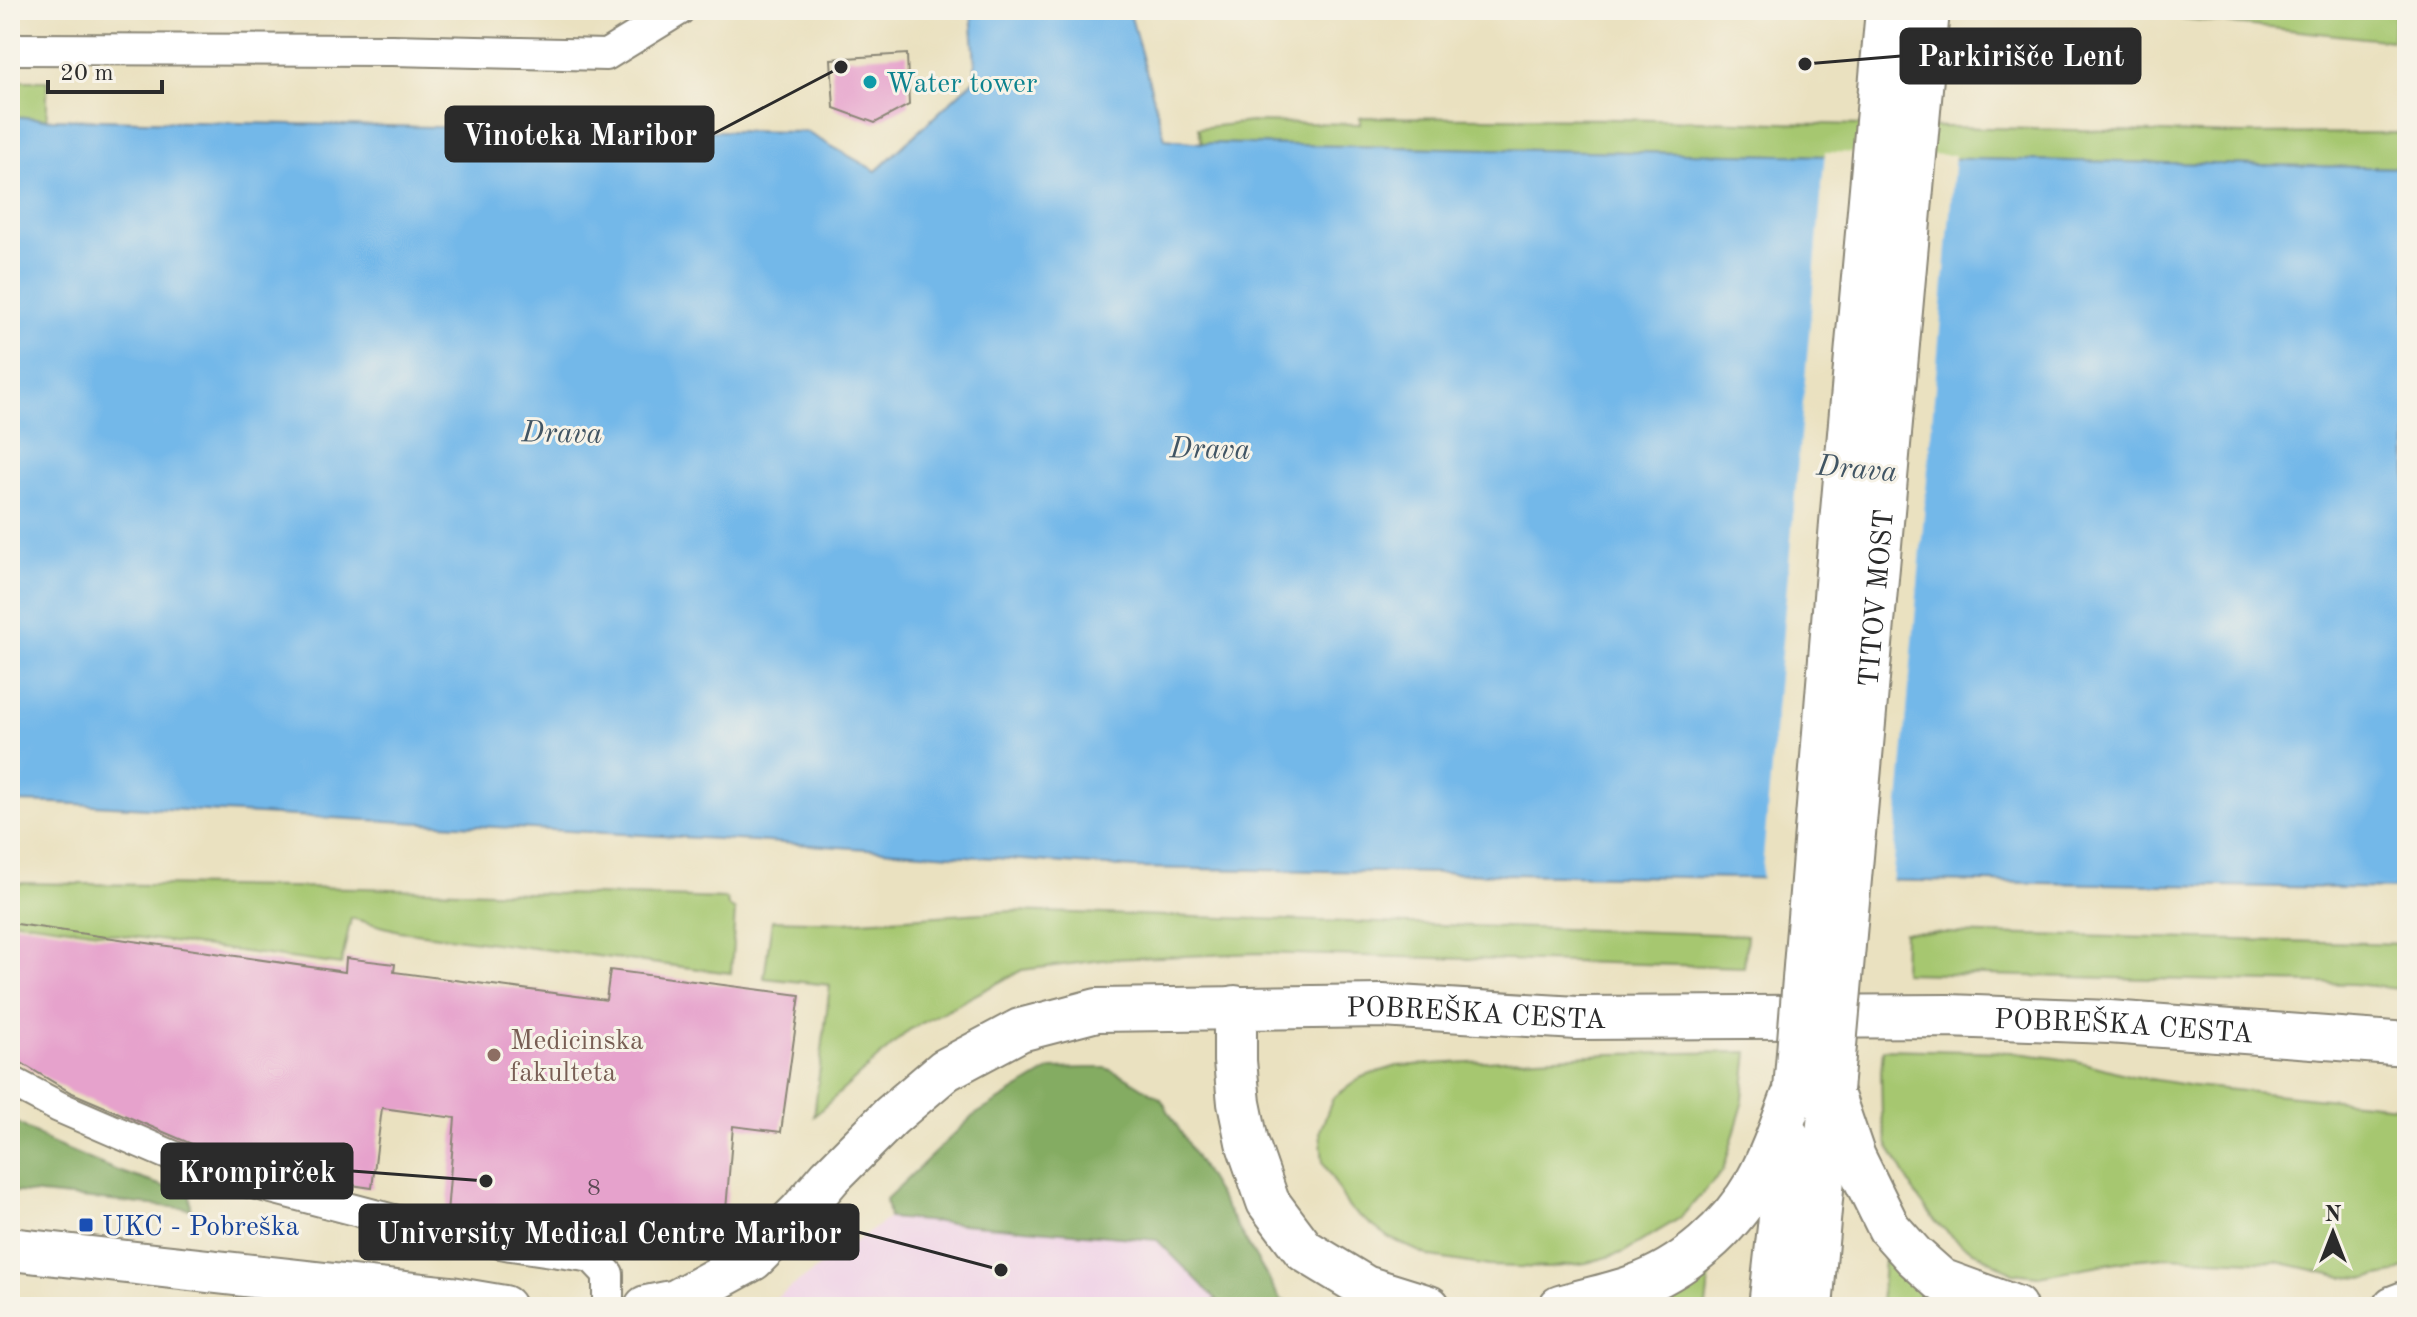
<svg xmlns="http://www.w3.org/2000/svg" width="2417" height="1317" viewBox="0 0 2417 1317" font-family="'Old Standard TT',serif">
	<style>
		.built { fill: #efd0e7 }
		.green { fill: #a6c770; stroke: #68794e; stroke-width: 2 }
		.forest { fill: #84ac62; stroke: #586c46; stroke-width: 2 }
		.water { fill: #73b8e9; stroke: #4f728a; stroke-width: 2 }
		.pier { fill: #eae1c0 }
		.building { fill: #e6a2cc }
		.lines { fill: none; stroke-linecap: round; stroke-linejoin: round }
		.street-casing { stroke: #8a8676; stroke-width: 34 }
		.secondary-casing { stroke: #8a8676; stroke-width: 46 }
		.street { stroke: #fff; stroke-width: 30 }
		.secondary { stroke: #fff; stroke-width: 42 }
		.secondary-bridge-casing { stroke: #8a8676; stroke-width: 46; stroke-linecap: butt }
		.secondary-bridge { stroke: #fff; stroke-width: 42 }
		.culture-dot { fill: #0f9aa8; stroke: #f7f3e8; stroke-width: 3 }
		.education-dot { fill: #8d6e63; stroke: #f7f3e8; stroke-width: 3 }
		.transit-dot { fill: #1a4fb4; stroke: #f7f3e8; stroke-width: 3 }
		.labels { text-anchor: middle; stroke-width: 6; stroke-linejoin: round; paint-order: stroke }
		.number-label { font-size: 24px; fill: #5a4953 }
		.culture-label { font-size: 28px; fill: #0d838f; stroke: #f7f3e8; text-anchor: start }
		.street-label { font-size: 28px; fill: #2b2b2b; stroke: #f7f3e8 }
		.education-label { font-size: 28px; fill: #785e54; stroke: #f7f3e8; text-anchor: start }
		.transit-label { font-size: 28px; fill: #164399; stroke: #f7f3e8; text-anchor: start }
		.water-label { font-size: 30px; font-style: italic; fill: #415564; stroke: #f7f3e8 }
		.leader { fill: none; stroke: #2b2b2b; stroke-width: 3 }
		.callout-dot { fill: #2b2b2b; stroke: #f7f3e8; stroke-width: 3 }
		.callout { fill: #2b2b2b; stroke: #2b2b2b; stroke-width: 3 }
		.callout-label { font-size: 30px; text-anchor: middle; font-weight: bold; fill: #fff }
	</style>
	<rect width="100%" height="100%" fill="#f7f3e8"/>
	<filter id="ink" filterUnits="userSpaceOnUse"><feTurbulence type="fractalNoise" baseFrequency=".0125" numOctaves="2"/><feDisplacementMap in="SourceGraphic" scale="16" xChannelSelector="R" yChannelSelector="G"/><feConvolveMatrix kernelMatrix="1 2 1 2 8 2 1 2 1" color-interpolation-filters="sRGB"/></filter>
	<filter id="wash" filterUnits="userSpaceOnUse"><feTurbulence type="fractalNoise" baseFrequency=".006" numOctaves="4" result="noise"/><feDisplacementMap in="SourceGraphic" scale="32" xChannelSelector="R" yChannelSelector="G"/><feGaussianBlur stdDeviation="1.8" result="paint"/><feColorMatrix in="noise" values="0 0 0 0 0 0 0 0 0 0 0 0 0 0 0 0 0 1.4 0 .05"/><feComposite in="paint" operator="in"/></filter>
	<g filter="url(#wash)">
		<rect width="100%" height="100%" fill="#eae1c0"/>
		<path class="built" d="M 889,1218 L 1157,1240 L 1217,1301 L 1203,1307 L 772,1307 L 773,1300 Z"/>
		<path class="green" d="M 2105,10 L 2396,10 L 2392,41 Z
			M 10,81 L 47,81 L 47,119 L 10,116 Z
			M 1360,117 L 1614,119 L 2241,134 L 2407,133 L 2407,168 L 1202,143 L 1198,128 L 1251,122 L 1360,124 Z
			M 10,883 L 361,888 L 727,899 L 728,906 L 735,911 L 731,973 L 399,931 L 351,918 L 341,965 L 10,920 Z
			M 1013,911 L 1747,935 L 1744,967 L 1259,953 L 1111,959 L 1022,970 L 909,1030 L 814,1116 L 830,985 L 764,978 L 772,920 L 845,922 Z
			M 1904,932 L 2407,944 L 2407,990 L 2353,984 L 1903,973 Z
			M 1883,1049 L 2011,1052 L 2077,1061 L 2132,1076 L 2193,1086 L 2407,1107 L 2407,1265 L 2394,1273 L 2368,1278 L 2343,1277 L 2278,1262 L 2166,1257 L 2129,1260 L 2038,1276 L 2013,1273 L 1962,1245 L 1936,1222 L 1918,1198 L 1887,1143 L 1882,1119 L 1881,1072 Z
			M 1748,1052 L 1742,1107 L 1723,1171 L 1680,1218 L 1622,1253 L 1586,1263 L 1548,1268 L 1489,1266 L 1431,1257 L 1389,1238 L 1349,1208 L 1323,1162 L 1320,1131 L 1333,1098 L 1362,1077 L 1397,1066 L 1610,1054 Z
			M 1884,1259 C 1906,1280 1926,1295 1954,1307 L 1881,1307 Z
			M 1711,1264 L 1706,1307 L 1635,1307 L 1677,1290 Z"/>
		<path class="forest" d="M 1086,1068 L 1106,1068 L 1126,1077 L 1161,1099 L 1281,1300 L 1298,1307 L 1203,1307 L 1217,1300 L 1157,1240 L 889,1218 L 886,1199 L 973,1116 L 1051,1069 Z
			M 10,1118 L 51,1143 L 115,1170 L 190,1195 L 191,1209 L 10,1191 Z"/>
		<path class="water" d="M 971,10 L 1129,10 L 1165,139 L 1202,143 L 2407,168 L 2407,889 L 1135,868 L 754,841 L 56,803 L 10,802 L 10,116 L 47,119 L 530,129 L 806,132 L 876,171 L 976,78 Z"/>
		<path class="pier" d="M 1825,152 L 1955,155 L 1892,884 L 1761,882 Z"/>
		<g id="blocks">
			<path class="building" d="M 907,54 L 909,105 L 875,123 L 834,108 L 831,59 Z
				M 10,923 L 345,972 L 346,958 L 395,964 L 394,972 L 606,1000 L 610,970 L 800,995 L 781,1132 L 733,1126 L 724,1234 L 447,1213 L 455,1118 L 382,1108 L 372,1188 L 318,1180 L 215,1154 L 70,1092 L 10,1056 Z"/>
		</g>
	</g>
	<g filter="url(#ink)">
		<use href="#blocks" fill-opacity="0" stroke="#8a8676" stroke-width="2"/>
		<g class="lines">
			<defs>
				<path id="street" d="M 10,49 L 392,50 L 606,55 L 679,10
					M 10,1081 L 59,1107 L 207,1171 L 420,1227 L 511,1245 L 592,1257 L 608,1274 L 608,1307"/>
				<g id="secondary">
					<path d="M 1235,1007 L 1235,1061 L 1239,1103 L 1247,1142 L 1268,1202 L 1304,1250 L 1365,1287 L 1429,1307"/>
					<path d="M 1831,1090 L 1854,1157 L 1889,1228 L 1914,1256 L 1941,1280 L 2015,1307"/>
					<path d="M 10,1249 L 451,1298 L 504,1307"/>
					<path id="s1" d="M 646,1307 L 676,1301 L 753,1259 L 801,1211 L 830,1177 L 891,1116 L 945,1070 L 1020,1030 L 1097,1010 L 1382,1006 L 1577,1018 L 1948,1016 L 2109,1022 L 2407,1044"/>
					<path d="M 1560,1307 C 1584,1300 1609,1295 1632,1287 C 1684,1269 1730,1228 1757,1181 C 1773,1153 1783,1120 1795,1090"/>
					<path d="M 1770,1307 L 1789,1138"/>
					<path d="M 1811,1307 L 1830,1103"/>
					<path d="M 2394,1307 L 2407,1302"/>
				</g>
			</defs>
			<use href="#street" class="street-casing"/>
			<use href="#secondary" class="secondary-casing"/>
			<use href="#street" class="street"/>
			<use href="#secondary" class="secondary"/>
			<defs>
				<g id="secondary-bridge">
					<path d="M 1795,1090 L 1841,523 L 1887,10"/>
					<path id="s2" d="M 1831,1090 L 1928,10"/>
				</g>
			</defs>
			<use href="#secondary-bridge" class="secondary-bridge-casing"/>
			<use href="#secondary-bridge" class="secondary-bridge"/>
		</g>
	</g>
	<circle class="culture-dot" cx="870" cy="82" r="8"/>
	<circle class="education-dot" cx="494" cy="1055" r="8"/>
	<rect class="transit-dot" x="78" y="1217" width="16" height="16" rx="4"/>
	<g class="labels">
		<g class="number-label">
			<text x="594" y="1195">8</text>
		</g>
		<g class="culture-label">
			<text x="886" y="92">Water tower</text>
		</g>
		<g class="street-label">
			<text dy="10" stroke="none"><textPath href="#s2" startOffset="494">TITOV MOST</textPath></text>
			<text dy="10" stroke="none"><textPath href="#s1" startOffset="932">POBREŠKA CESTA</textPath></text>
			<text dy="10" stroke="none"><textPath href="#s1" startOffset="1580">POBREŠKA CESTA</textPath></text>
		</g>
		<g class="education-label">
			<text x="510" y="1049">Medicinska<tspan x="510" dy="32">fakulteta</tspan></text>
		</g>
		<g class="transit-label">
			<text x="102" y="1235">UKC - Pobreška</text>
		</g>
		<g class="water-label">
			<text transform="translate(562 432) rotate(1)" y="10">Drava</text>
			<text transform="translate(1210 448) rotate(1)" y="10">Drava</text>
			<text transform="translate(1857 468) rotate(5)" y="10">Drava</text>
		</g>
	</g>
	<path class="leader" d="M1805 64L1901 56M841 67L713 134M486 1181L352 1171M1001 1270L858 1232"/>
	<g class="callout-dot">
		<circle cx="1805" cy="64" r="8"/>
		<circle cx="841" cy="67" r="8"/>
		<circle cx="486" cy="1181" r="8"/>
		<circle cx="1001" cy="1270" r="8"/>
	</g>
	<g class="callout">
		<rect x="1901" y="29" width="239" height="54" rx="8"/>
		<rect x="446" y="107" width="267" height="54" rx="8"/>
		<rect x="162" y="1144" width="190" height="54" rx="8"/>
		<rect x="360" y="1205" width="498" height="54" rx="8"/>
	</g>
	<g class="callout-label">
		<text x="2021" y="66">Parkirišče Lent</text>
		<text x="580" y="145">Vinoteka Maribor</text>
		<text x="257" y="1182">Krompirček</text>
		<text x="609" y="1243">University Medical Centre Maribor</text>
	</g>
	<rect width="2417" height="1317" fill="none" stroke="#f7f3e8" stroke-width="40"/>
	<g transform="translate(2333 1233)" stroke="#f7f3e8" stroke-width="6" paint-order="stroke">
	<path d="M0-6L14 30L0 20L-14 30Z" fill="#2b2b2b"/>
	<text y="-12" font-size="22" font-weight="bold" text-anchor="middle" fill="#2b2b2b">N</text>
	</g>
	<path d="M48 80v12h114v-12" fill="none" stroke="#2b2b2b" stroke-width="4"/>
	<text x="60" y="80" font-size="24" fill="#2b2b2b" stroke="#f7f3e8" stroke-width="6" paint-order="stroke">20 m</text>
</svg>
